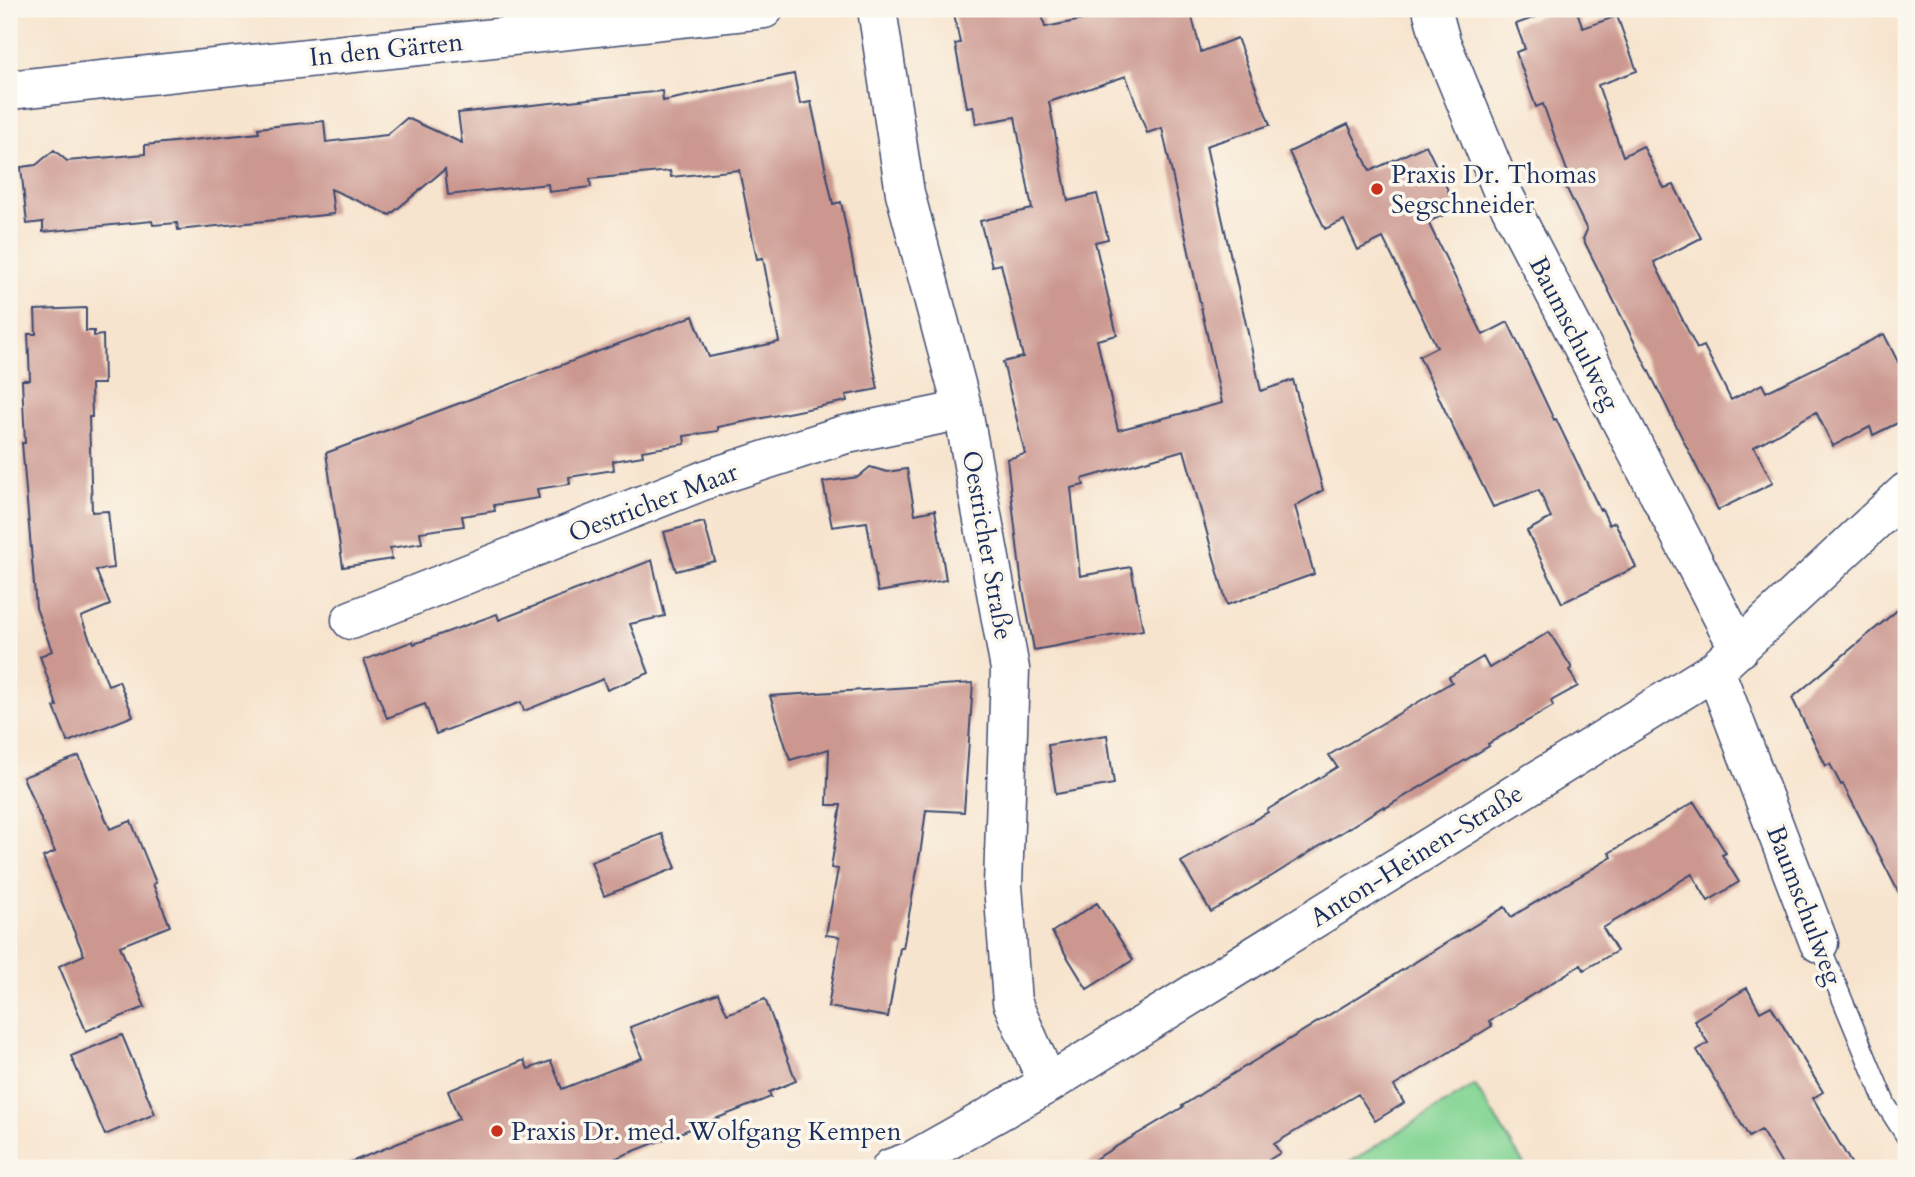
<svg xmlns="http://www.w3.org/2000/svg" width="1915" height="1177" viewBox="0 0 1915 1177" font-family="Cardo,serif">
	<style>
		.green { fill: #87d696; stroke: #51827a; stroke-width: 2 }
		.building { fill: #cb978f; fill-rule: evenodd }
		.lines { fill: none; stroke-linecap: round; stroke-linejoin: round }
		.lane-casing { stroke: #3c4a6f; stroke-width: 22 }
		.street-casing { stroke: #3c4a6f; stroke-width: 41 }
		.lane { stroke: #fff; stroke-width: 19 }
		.street { stroke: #fff; stroke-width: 38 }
		.poi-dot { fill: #c8321e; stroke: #fbf7ec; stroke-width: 2.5 }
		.labels { text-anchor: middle; stroke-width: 7; stroke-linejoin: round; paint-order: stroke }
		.street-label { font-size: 26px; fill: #1b2f5e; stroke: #fbf7ec }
		.poi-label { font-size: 26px; fill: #1b2f5e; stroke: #fbf7ec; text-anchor: start }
	</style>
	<rect width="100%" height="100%" fill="#fbf7ec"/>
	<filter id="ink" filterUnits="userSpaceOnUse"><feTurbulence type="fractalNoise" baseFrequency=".0143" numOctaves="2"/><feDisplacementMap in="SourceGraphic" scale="14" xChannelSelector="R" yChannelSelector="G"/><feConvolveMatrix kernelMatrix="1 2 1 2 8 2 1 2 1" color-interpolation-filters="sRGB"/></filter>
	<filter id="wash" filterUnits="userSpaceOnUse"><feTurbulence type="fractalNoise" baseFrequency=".00686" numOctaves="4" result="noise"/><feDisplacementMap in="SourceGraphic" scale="28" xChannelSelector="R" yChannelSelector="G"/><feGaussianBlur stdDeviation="1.57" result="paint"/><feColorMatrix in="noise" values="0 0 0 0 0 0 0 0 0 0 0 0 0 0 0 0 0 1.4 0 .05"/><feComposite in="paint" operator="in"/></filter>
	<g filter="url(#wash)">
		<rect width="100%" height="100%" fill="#f7e4ce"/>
		<path class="green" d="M 1475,1085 L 1526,1168 L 1340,1168 Z"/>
		<g id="blocks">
			<path class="building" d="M 953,9 L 1041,9 L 1045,27 L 1140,9 L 1190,9 L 1201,52 L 1237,38 L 1270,125 L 1206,146 L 1261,391 L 1293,380 L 1323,490 L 1295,506 L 1314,574 L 1227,605 L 1184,450 L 1082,479 L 1084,485 L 1071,488 L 1080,576 L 1131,567 L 1143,630 L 1034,650 L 1021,578 L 1007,459 L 1025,454 L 1003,362 L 1023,357 L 1001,264 L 992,266 L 980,221 L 1032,209 L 1015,117 L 976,124 L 973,106 L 967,107 L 955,44 L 960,43 ZM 1126,76 L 1147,133 L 1162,128 L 1222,403 L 1118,430 L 1097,340 L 1117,335 L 1095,242 L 1108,239 L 1097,194 L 1068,201 L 1049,102 Z
				M 1558,9 L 1576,9 L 1583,28 L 1617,16 L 1637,71 L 1598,85 L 1623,156 L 1643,146 L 1664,188 L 1674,185 L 1701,238 L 1654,262 L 1697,349 L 1704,346 L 1731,400 L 1762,384 L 1766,392 L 1884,334 L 1906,378 L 1906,419 L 1873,435 L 1870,427 L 1833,446 L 1816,412 L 1754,447 L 1773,483 L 1718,510 L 1583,239 L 1587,230 L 1565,185 L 1571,182 L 1543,104 L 1536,107 L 1516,52 L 1525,49 L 1516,24 Z
				M 794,74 L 800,104 L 811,102 L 833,204 L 841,202 L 878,389 L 846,395 L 847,401 L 718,427 L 718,431 L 684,436 L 685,444 L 642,451 L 643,456 L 613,461 L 614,470 L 569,477 L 570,484 L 537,489 L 539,498 L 494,505 L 495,511 L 462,516 L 464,526 L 420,532 L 422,543 L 390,548 L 392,559 L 343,567 L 326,453 L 693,316 L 709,357 L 779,342 L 763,258 L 757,259 L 739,170 L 671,177 L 670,171 L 590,179 L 591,187 L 549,192 L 548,184 L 448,195 L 445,169 L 390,215 L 331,189 L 334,214 L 178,230 L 177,223 L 153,225 L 152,221 L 43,232 L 43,222 L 27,224 L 21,167 L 36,165 L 54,150 L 67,161 L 145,154 L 145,145 L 259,133 L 258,128 L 324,121 L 326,142 L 387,135 L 407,118 L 462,143 L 458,113 L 662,91 L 663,101 Z
				M 1348,124 L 1370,171 L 1426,145 L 1457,209 L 1428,222 L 1483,335 L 1508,322 L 1554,420 L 1556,419 L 1600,510 L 1602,509 L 1609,525 L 1615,522 L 1636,567 L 1562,603 L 1527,531 L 1551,518 L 1539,490 L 1493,507 L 1470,460 L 1469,461 L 1419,356 L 1437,347 L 1383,238 L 1358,250 L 1344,220 L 1325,229 L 1289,152 Z
				M 86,308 L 86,331 L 94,331 L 94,336 L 103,335 L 104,384 L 91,384 L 92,417 L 89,417 L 92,512 L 108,511 L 114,568 L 96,570 L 110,605 L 81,617 L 108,685 L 119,681 L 133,716 L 68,742 L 54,707 L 57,706 L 40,656 L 52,651 L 36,608 L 22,443 L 25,443 L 22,380 L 30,380 L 28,334 L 36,334 L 35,310 Z
				M 870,467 L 887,472 L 907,469 L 915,514 L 935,510 L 946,580 L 878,592 L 867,522 L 832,527 L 823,482 L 858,477 Z
				M 704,522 L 715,561 L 676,571 L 664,532 Z
				M 652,560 L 665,616 L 630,624 L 649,673 L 607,690 L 603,679 L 524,711 L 521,702 L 436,734 L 425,704 L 387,718 L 364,660 L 413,641 L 414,644 L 497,614 L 499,620 Z
				M 1906,603 L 1906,907 L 1843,784 L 1841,785 L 1830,764 L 1826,766 L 1792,698 Z
				M 1549,632 L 1572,668 L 1569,670 L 1578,686 L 1551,701 L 1553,706 L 1488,744 L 1489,746 L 1385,808 L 1384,806 L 1272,876 L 1211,912 L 1181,862 L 1268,812 L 1267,810 L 1337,767 L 1329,755 L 1452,682 L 1449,677 L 1483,657 L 1489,668 Z
				M 973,683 L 964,812 L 926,810 L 921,848 L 903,948 L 900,948 L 888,1017 L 828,1007 L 840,937 L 826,935 L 838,869 L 831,868 L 841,805 L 827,805 L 829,749 L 790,760 L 770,696 Z
				M 1107,735 L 1114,784 L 1056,794 L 1048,745 Z
				M 79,756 L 110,829 L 131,821 L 156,883 L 153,884 L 170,926 L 120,946 L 145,1007 L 86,1031 L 59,966 L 84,955 L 43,857 L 55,852 L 23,777 Z
				M 1694,802 L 1726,853 L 1722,855 L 1739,882 L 1708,901 L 1692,874 L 1603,928 L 1617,951 L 1584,970 L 1581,965 L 1489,1021 L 1492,1026 L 1394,1086 L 1404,1103 L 1375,1121 L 1358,1094 L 1274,1144 L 1280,1153 L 1256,1168 L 1080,1168 L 1183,1107 L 1182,1106 L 1210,1088 L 1505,907 L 1511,917 L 1612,857 L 1609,853 Z
				M 662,834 L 676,868 L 604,896 L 591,862 Z
				M 1097,903 L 1133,960 L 1087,989 L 1052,932 Z
				M 1747,988 L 1760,1012 L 1771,1006 L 1823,1092 L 1813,1098 L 1854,1168 L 1784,1168 L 1761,1130 L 1749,1137 L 1697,1050 L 1708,1043 L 1694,1020 Z
				M 718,993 L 727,1014 L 765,999 L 796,1081 L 769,1092 L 771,1097 L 591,1168 L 341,1168 L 341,1166 L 459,1119 L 448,1091 L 524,1060 L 528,1069 L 551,1061 L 562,1089 L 642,1058 L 630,1027 Z
				M 122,1035 L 155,1114 L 105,1135 L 71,1056 Z"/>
		</g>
	</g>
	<g filter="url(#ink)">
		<use href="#blocks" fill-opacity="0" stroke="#3c4a6f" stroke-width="2"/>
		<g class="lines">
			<defs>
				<path id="lane" d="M 1819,943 L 1886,1105 L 1906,1136"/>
				<path id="street" d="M 877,9 L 905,193 L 963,410 L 1010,669 L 1003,886 L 1012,1002 L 1048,1084
					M 1432,9 L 1441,42 L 1504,195 L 1739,649
					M 9,90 L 764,9
					M 351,620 L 710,478 L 843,435 L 963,410
					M 1715,670 L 1819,943
					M 891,1168 L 913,1160 L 1048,1084 L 1715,670 L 1906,492"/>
			</defs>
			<use href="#lane" class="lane-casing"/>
			<use href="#street" class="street-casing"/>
			<use href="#lane" class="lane"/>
			<use href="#street" class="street"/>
		</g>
	</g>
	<g class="poi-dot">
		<circle cx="1377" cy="189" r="7"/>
		<circle cx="497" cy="1131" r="7"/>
	</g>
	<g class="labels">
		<g class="street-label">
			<text transform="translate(386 49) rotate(-6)" y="9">In den Gärten</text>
			<text transform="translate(1575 333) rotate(63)" y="9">Baumschulweg</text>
			<text transform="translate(653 502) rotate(-21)" y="9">Oestricher Maar</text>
			<text transform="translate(988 545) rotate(80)" y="9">Oestricher Straße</text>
			<text transform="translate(1416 855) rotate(-32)" y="9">Anton-Heinen-Straße</text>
			<text transform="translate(1805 905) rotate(69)" y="9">Baumschulweg</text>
		</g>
		<g class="poi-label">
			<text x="1391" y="183">Praxis Dr. Thomas<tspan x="1391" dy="30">Segschneider</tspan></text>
			<text x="511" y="1140">Praxis Dr. med. Wolfgang Kempen</text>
		</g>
	</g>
	<rect width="1915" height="1177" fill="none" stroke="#fbf7ec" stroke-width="35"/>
</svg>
